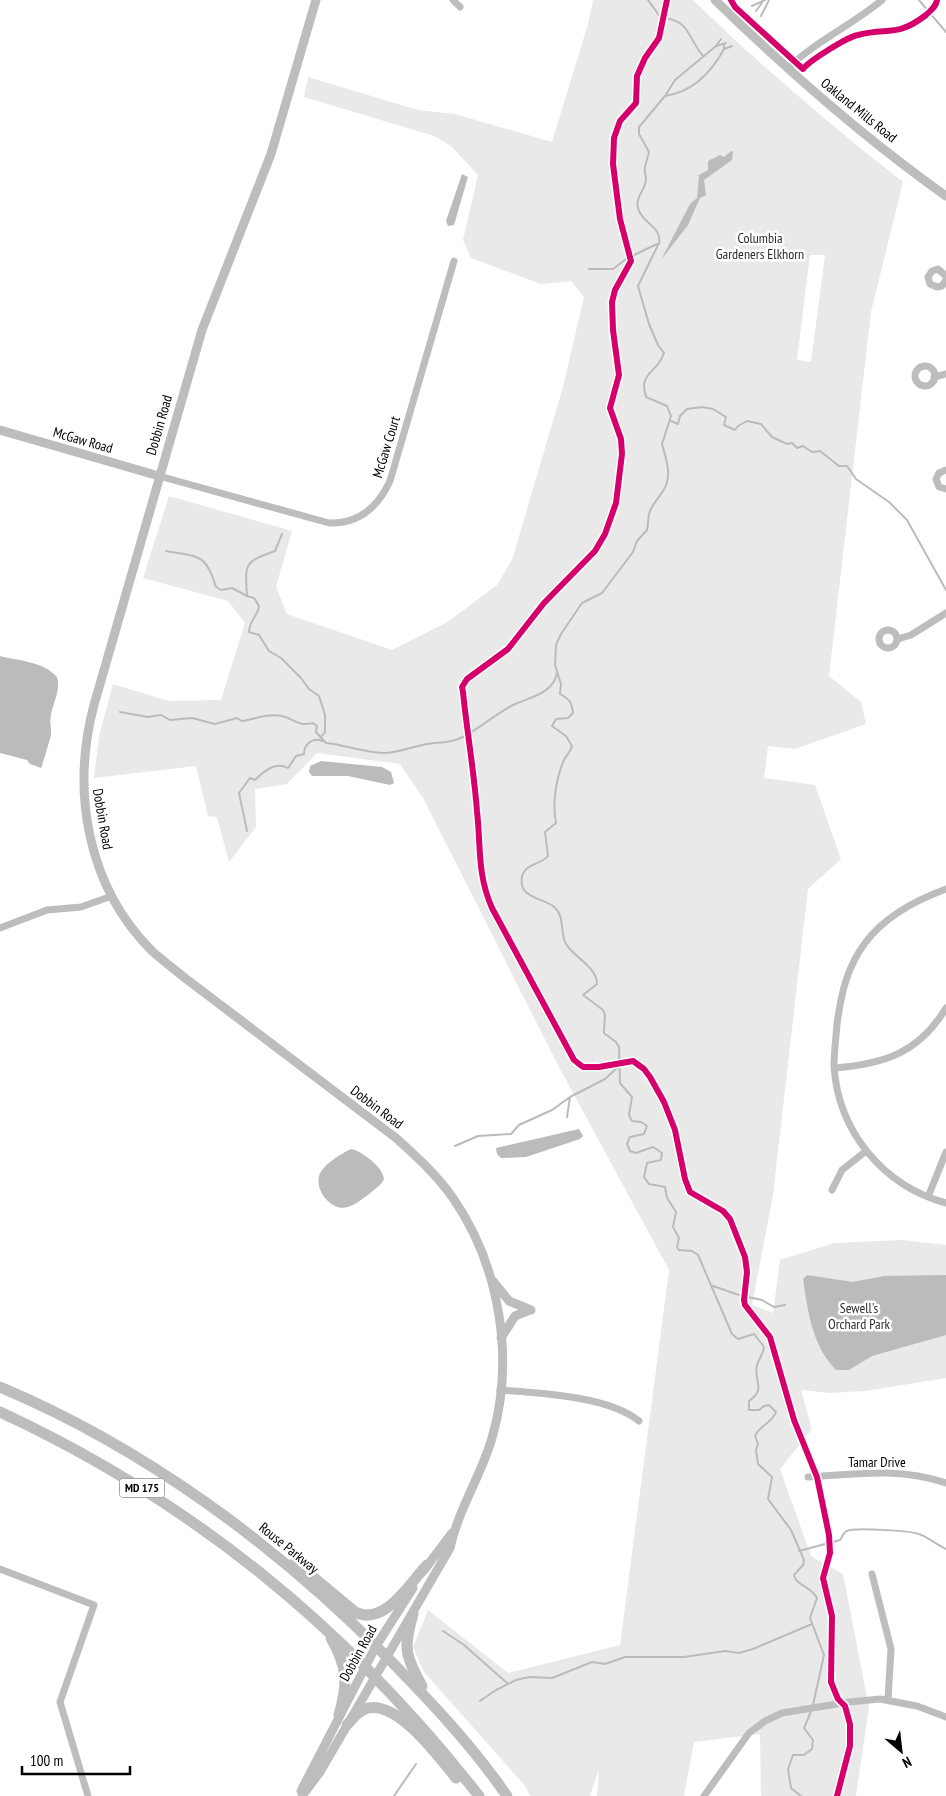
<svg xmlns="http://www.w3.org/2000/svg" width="946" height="1796" viewBox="0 0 946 1796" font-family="'PT Sans Narrow',sans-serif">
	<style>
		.green { fill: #e9e9e9; fill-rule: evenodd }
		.water { fill: #bbb }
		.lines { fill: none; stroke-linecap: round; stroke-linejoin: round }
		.stream { stroke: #bbb; stroke-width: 2 }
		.minor { stroke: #bdbdbd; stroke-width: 7 }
		.tertiary { stroke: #bdbdbd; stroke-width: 9 }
		.primary { stroke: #bdbdbd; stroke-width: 11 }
		.cycleway-casing { stroke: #fff; stroke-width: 9 }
		.cycleway { stroke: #d6006c; stroke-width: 6 }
		.labels { text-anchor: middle; stroke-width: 5; stroke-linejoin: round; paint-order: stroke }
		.shield { fill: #fff; stroke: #4c4c4c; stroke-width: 1 }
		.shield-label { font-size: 12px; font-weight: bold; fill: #000 }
		.street-label { font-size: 14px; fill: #000; stroke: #fff }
		.park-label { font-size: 14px; fill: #2e2e2e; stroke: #fff }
	</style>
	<rect width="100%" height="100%" fill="#fff"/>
	<path class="green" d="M 593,0 L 693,0 C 760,65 830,125 903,182 L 871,312 L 829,676 L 861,702 L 866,724 L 795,749 L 768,746 L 764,778 L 815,785 L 841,859 L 808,889 L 773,1195 L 752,1305 L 773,1313 L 780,1260 L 834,1243 L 902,1240 L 946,1245 L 946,1378 L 865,1391 L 830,1393 L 801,1390 L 812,1429 L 780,1469 L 811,1556 L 843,1574 L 869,1707 L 856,1796 L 761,1796 L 760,1734 L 694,1742 L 684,1796 L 597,1796 L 599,1769 L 590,1796 L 530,1796 L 525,1786 L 424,1672 L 413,1647 L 428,1610 L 508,1673 L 620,1645 L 669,1270 L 560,1069 L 423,798 L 400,764 L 317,753 L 287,784 L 255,789 L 256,827 L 229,862 L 217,817 L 208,816 L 196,766 L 94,778 L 99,736 L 113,684 L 169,701 L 221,700 L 245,623 L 228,601 L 143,578 L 169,496 L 292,531 L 276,587 L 287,614 L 392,650 L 449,621 L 497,585 L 512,560 L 563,387 L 584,297 L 571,281 L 541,284 L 471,258 L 463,240 L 478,175 L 451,146 L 434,136 L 304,97 L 308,77 L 418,110 L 455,114 L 552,142 L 588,24 ZM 810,255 L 825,255 L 811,362 L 797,360 Z"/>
	<path class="water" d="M 731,151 L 733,152 L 732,160 L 704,180 L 706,195 L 700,198 L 688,225 L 661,260 L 690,204 L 697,198 L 699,175 L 708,170 L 708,161 L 720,155 L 724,157 Z
		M 462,174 L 468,177 L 454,225 L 448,226 L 446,221 Z
		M 0,656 C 19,661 43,661 57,677 C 61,690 53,703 51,715 C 49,722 52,729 51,735 C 50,739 42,767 41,768 L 30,764 L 27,760 L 0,753 Z
		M 321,761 L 382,767 L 391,772 L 394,783 L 390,785 L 348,776 L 312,776 L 309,772 L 310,766 Z
		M 579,1129 L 583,1136 L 580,1139 L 526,1157 L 501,1158 L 497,1154 L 496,1148 Z
		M 351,1149 C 362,1151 383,1167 384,1179 C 381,1186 373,1190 368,1195 C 362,1199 355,1205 348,1207 C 332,1212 315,1191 319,1176 C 323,1164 341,1154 351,1149 Z
		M 807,1275 L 853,1282 L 884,1276 L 946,1275 L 946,1335 L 872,1356 L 849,1370 L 836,1370 C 812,1345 808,1312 803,1279 Z"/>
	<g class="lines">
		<path class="stream" d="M 648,0 L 661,18 C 690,19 687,37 703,56
			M 919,0 L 946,32
			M 752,6 L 765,0
			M 756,11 L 762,3
			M 761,16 L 769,0
			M 721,39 L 716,46 L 675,80 L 665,96 L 639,127 L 639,134 L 649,152 C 648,157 646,162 645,167 C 644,171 646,175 646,179 C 646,189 635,197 638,208 C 642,224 662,226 659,243 L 638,286 L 649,324 L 658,345 L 664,353 C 657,374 638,372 646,397 L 667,406 L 671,416 L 662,444 C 666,459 673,476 663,491 C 659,497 653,504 650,511 C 647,518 649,523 647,530 L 637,541 L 633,552 L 602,593 L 582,603 L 561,634 L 556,645 L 555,665 L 561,684 L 560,694 C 569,699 572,702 573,713 L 568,718 L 556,719 L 552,726 L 566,736 L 572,746 C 571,752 567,754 564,760 C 556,778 552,804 556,823 L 545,832 L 548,856 C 541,865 525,863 522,877 C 518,897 541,898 553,906 C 565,915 560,930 565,942 C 572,957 597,966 597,984 L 583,995 L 603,1010 L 605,1015 L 604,1033 L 616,1042 L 619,1047 L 620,1083 L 632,1097 L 629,1115 L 632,1121 L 641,1122 L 647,1126 L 644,1134 L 630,1137 L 627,1144 L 630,1151 L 636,1153 L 653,1147 L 662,1153 L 661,1160 L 647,1163 L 644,1177 L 649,1184 L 665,1187 L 667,1198 L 676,1212 L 673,1227 L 679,1238 L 677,1247 L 679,1250 L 692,1251 L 698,1255 L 732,1334 L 738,1339 L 754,1334 L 764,1347 C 763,1354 759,1359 757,1365 C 753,1380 767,1389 749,1401 L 749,1410 L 759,1410 L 764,1406 L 769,1405 L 776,1412 C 772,1423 760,1425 755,1436 L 758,1444 L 756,1450 L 758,1464 L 772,1477 L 768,1499 L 791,1530 L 804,1560 L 803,1565 L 794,1575 C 795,1585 811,1586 817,1598 L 810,1618 L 824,1655 L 813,1705
			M 724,44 L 724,49 L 732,46
			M 716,46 L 726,43
			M 665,96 C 692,92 711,73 724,49
			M 634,255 L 657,244
			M 589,269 L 613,269 L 626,259
			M 671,421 L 678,424 L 680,416 L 687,409 L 702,407 L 713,409 L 726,417 L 724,425 L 735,430 L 738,426 L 747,421 L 761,424 L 772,437 L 787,444 L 792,443 L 797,448 L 803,446 L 812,452 L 820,451 L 839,466 L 847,466 L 856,479 L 889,502 L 907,520 L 946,590
			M 282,534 L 275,551 C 244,562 245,563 247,596 L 254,598 L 259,606 C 258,616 249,621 249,632 L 259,635 L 269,651 L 281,658 L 301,678 L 309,689 L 319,696 L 325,715 L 325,732 L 322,736
			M 166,551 C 198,557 206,553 216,587 L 221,590 L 232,588 L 247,596
			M 120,712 L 148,717 L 161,715 L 170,720 L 192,718 L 215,724 L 237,718 L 242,721 C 255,719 269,713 282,716 C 294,719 299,727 313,723 L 317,726 L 316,732 L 326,743 C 346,745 365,753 386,753 C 400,752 414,746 428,744 C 441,742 452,743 465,736 C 481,727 496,714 513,705 C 530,697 553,694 557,673
			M 247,831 L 239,793 L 250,778 L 255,780 C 264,771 276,761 288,768 L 296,756 L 304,754 C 304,744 313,737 322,741
			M 567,1117 L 570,1097
			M 455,1146 L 478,1136 L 511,1134 L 519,1125 L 552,1110 L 570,1097 L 605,1079 L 617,1068
			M 713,1286 L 739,1295
			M 748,1297 L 762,1300 L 774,1307 L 785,1305
			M 799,1551 L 840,1540 C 842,1537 844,1532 847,1531 C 853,1527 911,1531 919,1534 C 928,1537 937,1545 946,1549
			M 443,1631 L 464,1645 L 507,1683
			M 480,1701 L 496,1690 L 516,1680 L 529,1677 L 552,1678 L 592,1662 L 605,1664 L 625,1657 L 684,1657 L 725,1651 L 739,1653 L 753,1649 L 812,1624
			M 394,1796 L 416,1764
			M 801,1796 L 791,1788 L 788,1769 L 793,1755 L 804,1755 L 812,1749 L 813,1740 L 804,1728 L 812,1709"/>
		<path class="minor" d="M 453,0 L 460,7
			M 788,68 C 816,41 852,25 882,0
			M 946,276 L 938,269 L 932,271 L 928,277 L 930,284 L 937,287 L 942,286 L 946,280
			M915 376a10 10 0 1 1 20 0a10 10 0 1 1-20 0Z
			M 934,377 L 946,374
			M 946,470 L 939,473 L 936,479 L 939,487 L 946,489
			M 159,476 L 329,523 C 359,524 378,507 390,481 L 454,261
			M879 639a9 9 0 1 1 18 0a9 9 0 1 1-18 0Z
			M 898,639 L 911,635 L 946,613
			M 946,889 C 916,900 885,916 865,943 C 847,967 841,994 837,1024 C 836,1038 834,1052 834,1066 C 838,1131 883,1186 946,1203
			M 0,928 L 47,910 L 81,907 L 112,896
			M 835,1068 C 884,1064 919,1053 946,1008
			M 832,1190 L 842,1170 L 866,1151
			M 928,1197 L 946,1152
			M 500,1390 C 540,1393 608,1396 639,1421
			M 808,1477 C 855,1474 900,1467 946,1483
			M 0,1569 L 94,1605 L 60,1702 L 88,1796
			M 872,1574 L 891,1649 L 888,1699
			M 704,1796 L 749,1733 L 765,1721 L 782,1713 L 849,1702 L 880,1699 L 917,1706 L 946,1717"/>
		<path class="tertiary" d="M 715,0 C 787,70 864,138 946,196
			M 0,430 L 159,476
			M 493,1281 L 509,1301 L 531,1310
			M 501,1338 L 515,1316 L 530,1310
			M 424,1570 L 452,1533
			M 301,1791 L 376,1646 L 413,1588
			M 302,1796 L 320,1772 L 450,1548 C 458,1510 481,1476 492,1438 C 515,1359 500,1266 453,1198 C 437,1175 416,1156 396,1138 L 185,978 C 174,969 162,960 152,951 C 87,886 71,791 94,705 L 202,330 L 271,154 L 316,0"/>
		<path class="primary" d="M 0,1387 C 145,1448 276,1545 386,1656 C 429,1700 472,1745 507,1796
			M 0,1412 C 194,1502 348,1629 479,1796
			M 295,1562 L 355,1612 C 384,1627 409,1584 427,1565
			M 413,1614 C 403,1649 405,1654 422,1686
			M 331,1638 C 348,1668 348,1683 339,1715
			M 347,1725 C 353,1718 358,1711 368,1708 C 398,1701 439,1757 456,1778"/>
		<defs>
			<path id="cycleway" d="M 667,0 L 659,38 L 645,58 L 637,76 L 636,103 L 620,121 L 614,138 L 613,164 L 620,219 L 631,261 L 615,290 L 612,302 L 613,330 L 619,375 L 610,408 L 621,439 L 622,454 L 616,503 L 605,534 L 595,551 L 544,603 L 508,649 L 467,679 L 462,687 L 463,692 C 467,732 474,771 477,811 C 481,847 477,874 492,908 L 574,1060 L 583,1067 L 599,1067 L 633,1061 L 644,1069 L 650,1077 L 664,1102 L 675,1130 L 685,1179 L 690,1192 L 723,1211 L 730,1219 L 745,1257 L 747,1272 L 744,1300 L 745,1305 L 770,1337 L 794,1420 L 817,1477 L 829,1535 L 830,1553 L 823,1578 L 832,1616 L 831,1682 L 838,1699 L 845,1706 L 850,1724 L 850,1746 L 837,1796
				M 731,0 L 735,7 L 803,69 C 809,61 847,37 858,35 C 889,27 896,38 926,15 C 931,10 936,7 937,0"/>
		</defs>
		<use href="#cycleway" class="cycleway-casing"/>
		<use href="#cycleway" class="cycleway"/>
	</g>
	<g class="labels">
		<rect class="shield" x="119.5" y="1478.5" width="45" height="19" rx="4"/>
		<g class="shield-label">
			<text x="142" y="1492">MD 175</text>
		</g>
		<g class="street-label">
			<text transform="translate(859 110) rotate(39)" y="5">Oakland Mills Road</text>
			<text transform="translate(159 425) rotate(-74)" y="5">Dobbin Road</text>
			<text transform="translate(83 440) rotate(16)" y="5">McGaw Road</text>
			<text transform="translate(386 447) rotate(-73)" y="5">McGaw Court</text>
			<text transform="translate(103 819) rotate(80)" y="5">Dobbin Road</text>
			<text transform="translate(377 1107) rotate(37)" y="5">Dobbin Road</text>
			<text x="877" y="1467">Tamar Drive</text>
			<text transform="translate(289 1548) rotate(39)" y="5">Rouse Parkway</text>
			<text transform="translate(358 1653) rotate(-61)" y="5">Dobbin Road</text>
		</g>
		<g class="park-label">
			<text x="760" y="243">Columbia<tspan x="760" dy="16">Gardeners Elkhorn</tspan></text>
			<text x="859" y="1313">Sewell's<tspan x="859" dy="16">Orchard Park</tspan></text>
		</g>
	</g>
	<g transform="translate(901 1751) rotate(152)" stroke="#ffffff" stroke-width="4" paint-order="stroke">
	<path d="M0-4L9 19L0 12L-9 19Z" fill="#000000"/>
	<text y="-8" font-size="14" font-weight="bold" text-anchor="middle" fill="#000000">N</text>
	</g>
	<path d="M22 1766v8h108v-8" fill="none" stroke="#000000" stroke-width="2.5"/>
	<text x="30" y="1766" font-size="15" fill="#000000" stroke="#ffffff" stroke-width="4" paint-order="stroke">100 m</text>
</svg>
